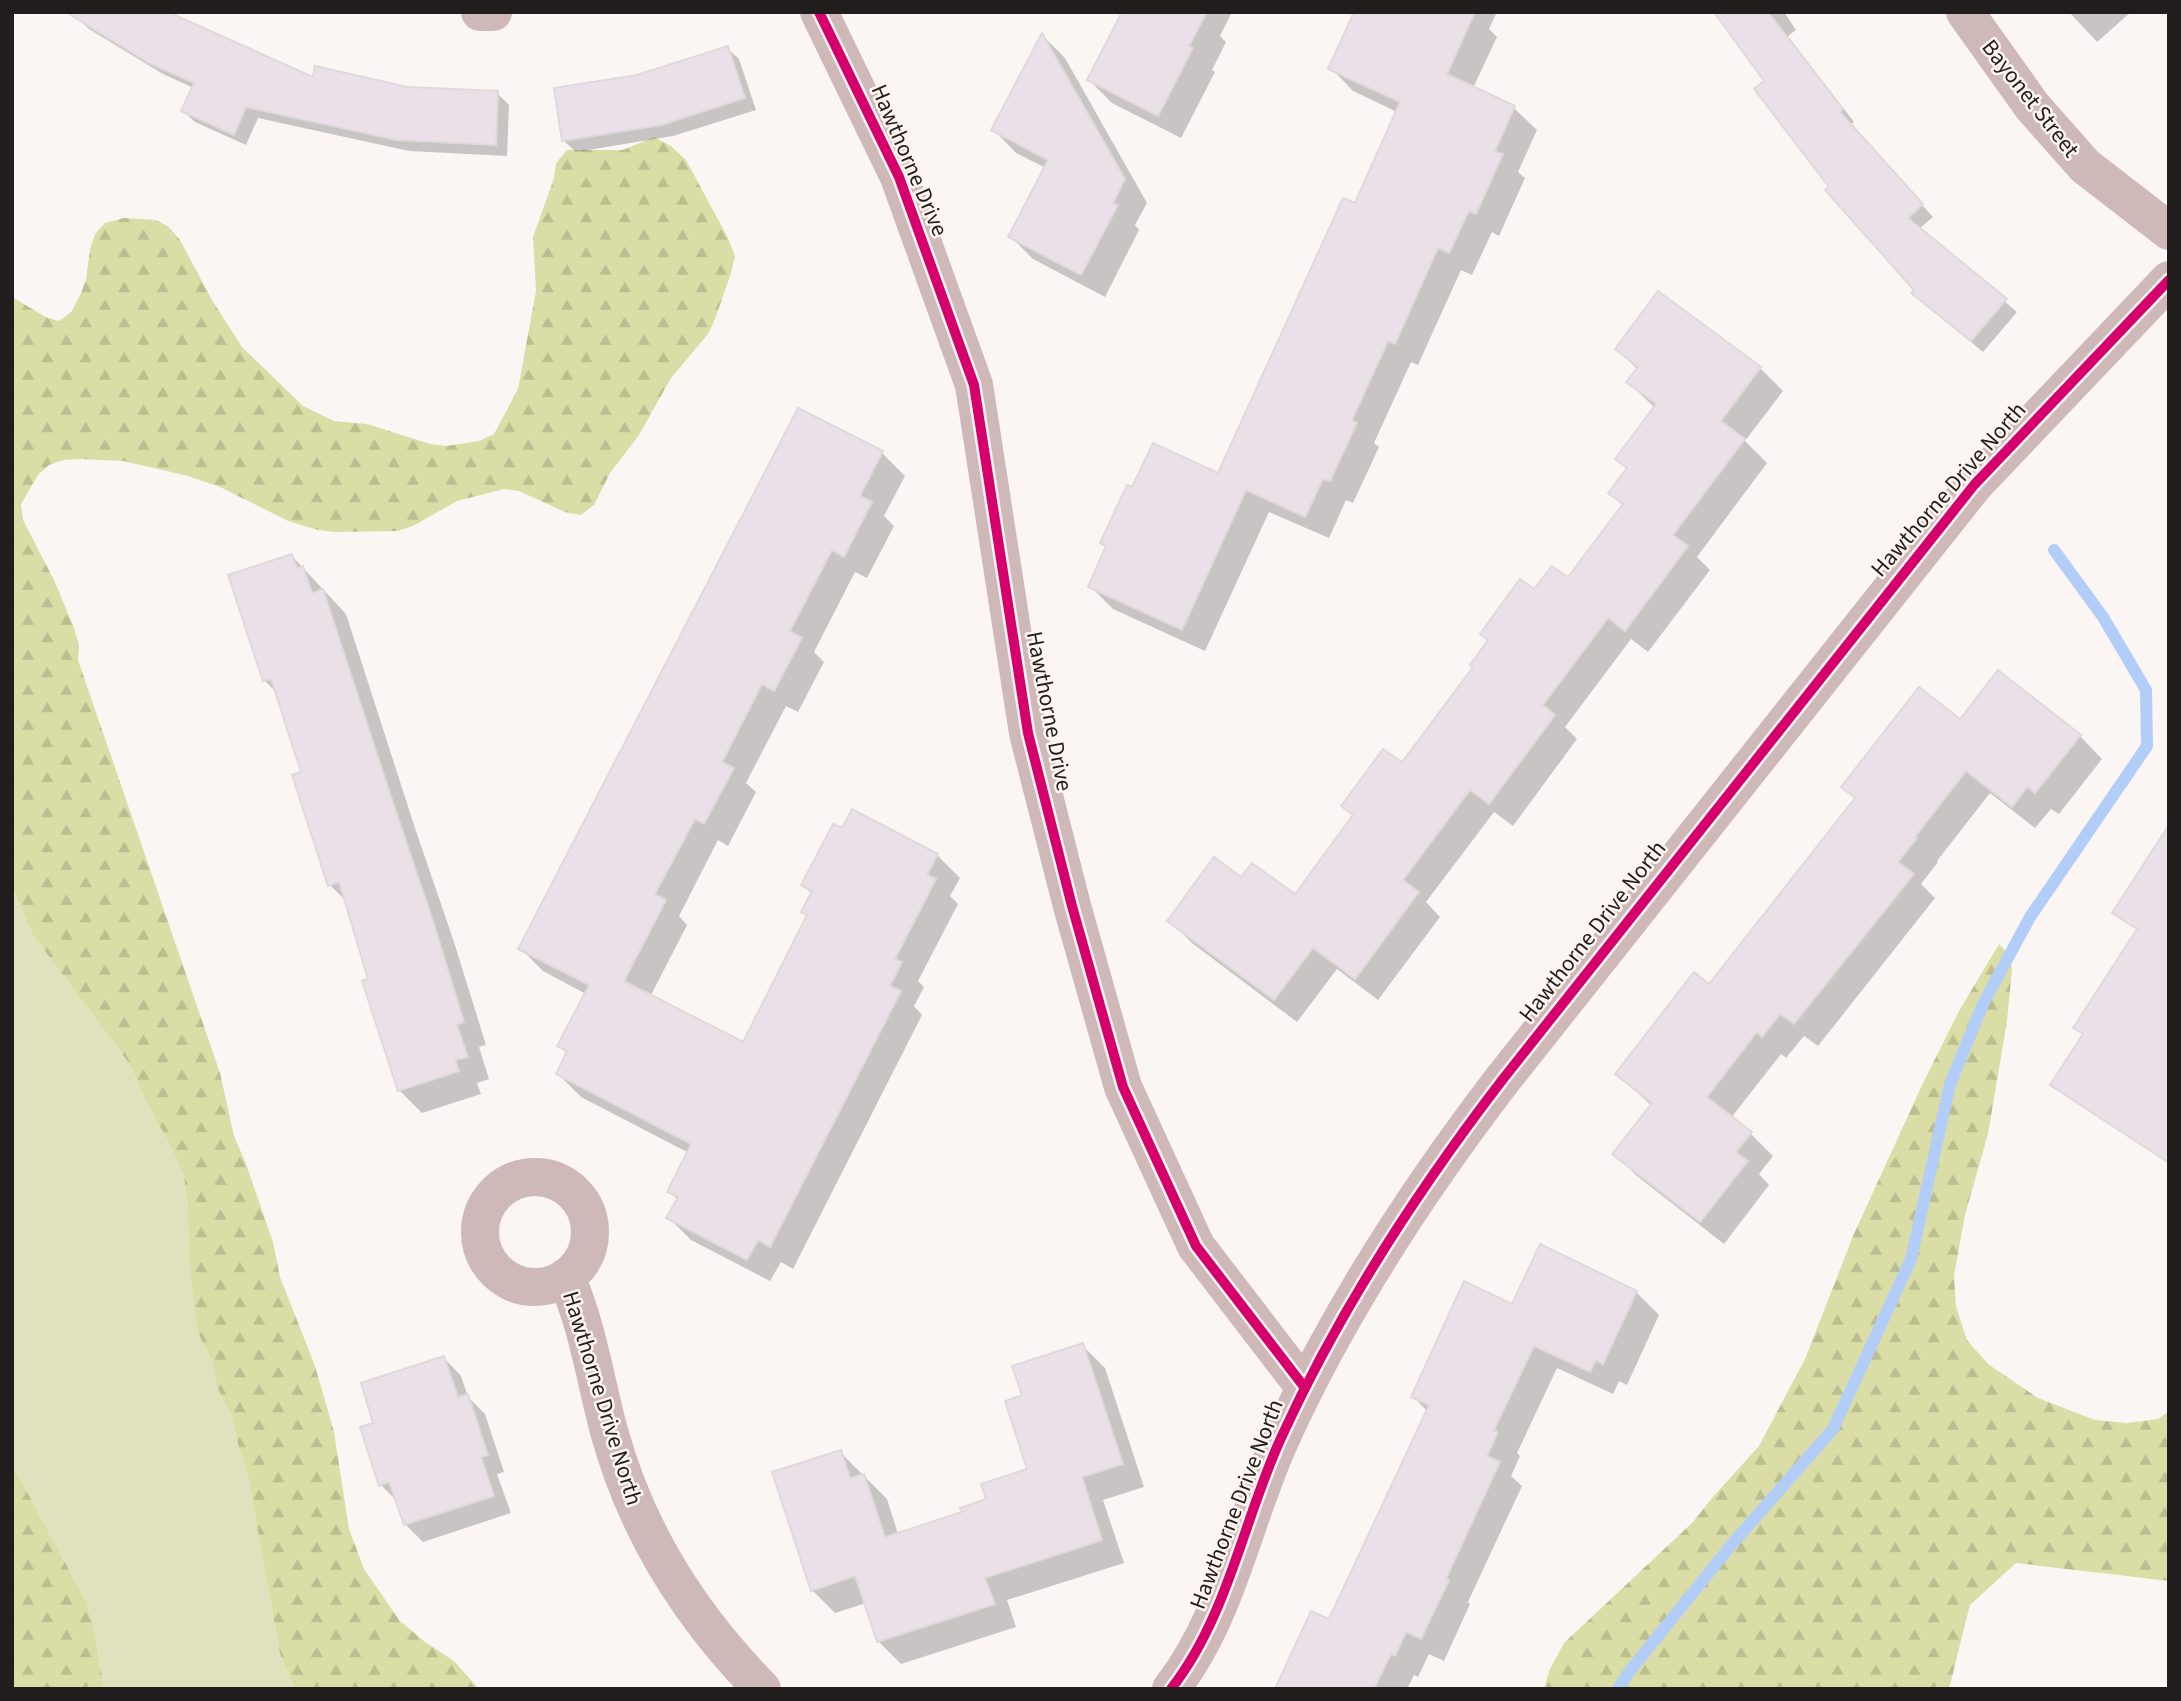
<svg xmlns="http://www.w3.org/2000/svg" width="2181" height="1701" viewBox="0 0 2181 1701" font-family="'Source Sans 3',sans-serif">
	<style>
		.grass { fill: #e0e2be }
		.forest { fill: url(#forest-firs) }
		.shadow { fill: #0003 }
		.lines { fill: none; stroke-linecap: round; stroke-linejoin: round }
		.stream { stroke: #b3cdf9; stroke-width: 12 }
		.building { fill: #ebe0e7; stroke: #dedadb; stroke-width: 2 }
		.minor { stroke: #ceb9b8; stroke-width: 38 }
		.cycleway-casing { stroke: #fef5f1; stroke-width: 15 }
		.cycleway { stroke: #d6006c; stroke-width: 10 }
		.labels { text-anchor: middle; stroke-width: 5; stroke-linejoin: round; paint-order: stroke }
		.street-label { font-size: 23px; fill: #211d1c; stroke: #fef5f1 }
	</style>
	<defs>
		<pattern id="forest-firs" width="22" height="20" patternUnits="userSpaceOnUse" patternTransform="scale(1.75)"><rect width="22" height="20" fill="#dadea6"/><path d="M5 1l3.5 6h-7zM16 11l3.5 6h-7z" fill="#bbbe8e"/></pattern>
	</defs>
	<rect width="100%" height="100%" fill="#fbf6f4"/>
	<path class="grass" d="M 12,886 L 32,934 L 131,1066 L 142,1094 L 170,1145 L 184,1177 L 188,1207 L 197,1331 L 211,1360 L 218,1389 L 231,1415 L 239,1448 L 248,1476 L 280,1654 L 295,1689 L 104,1689 L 95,1632 L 86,1601 L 12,1464 Z"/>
	<path class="forest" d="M 654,137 L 671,146 L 686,160 L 728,238 L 735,256 L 731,273 L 715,319 L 708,334 L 671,378 L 639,435 L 610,473 L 594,505 L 581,515 L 565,512 L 519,491 L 504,489 L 457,501 L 413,526 L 398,531 L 335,532 L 318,530 L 288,521 L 220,487 L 188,476 L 123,461 L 79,459 L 64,460 L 49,465 L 38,475 L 21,504 L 23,520 L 54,580 L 74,628 L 79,645 L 78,660 L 220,1073 L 234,1136 L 246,1164 L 273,1242 L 280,1277 L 315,1366 L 334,1432 L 349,1529 L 364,1569 L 400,1621 L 425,1642 L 454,1661 L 479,1689 L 295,1689 L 280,1654 L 248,1476 L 239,1448 L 231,1415 L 218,1389 L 211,1360 L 197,1331 L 190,1267 L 188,1207 L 184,1177 L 170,1145 L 142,1094 L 131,1066 L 32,934 L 12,886 L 12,297 L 46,317 L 59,321 L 72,311 L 81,293 L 86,280 L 90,249 L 95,234 L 105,223 L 124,218 L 156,220 L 169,227 L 180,240 L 212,300 L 242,347 L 303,406 L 334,421 L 367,424 L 430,444 L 446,446 L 479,441 L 494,434 L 518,389 L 536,291 L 533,237 L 554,178 L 556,163 L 567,150 L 623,150 Z
		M 1999,944 L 2010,955 L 2012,970 L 2007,1021 L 1988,1134 L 1965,1215 L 1954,1276 L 1956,1307 L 1967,1340 L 1988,1364 L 2038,1398 L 2095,1420 L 2127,1423 L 2158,1419 L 2169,1411 L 2169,1581 L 2016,1563 L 1970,1605 L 1949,1689 L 1544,1689 L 1549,1671 L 1564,1643 L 1693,1522 L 1712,1498 L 1759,1446 L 1805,1359 L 1853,1236 L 1923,1083 L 1959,1011 Z
		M 12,1464 L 86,1601 L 95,1632 L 104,1689 L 12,1689 Z"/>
	<path class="shadow" d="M 1124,12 L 1232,12 L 1220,36 L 1226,42 L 1212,70 L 1215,72 L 1181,138 L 1112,103 L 1089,80 Z
		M 1356,12 L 1497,12 L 1489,29 L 1497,37 L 1473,88 L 1514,108 L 1537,130 L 1518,172 L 1525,178 L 1499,236 L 1492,232 L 1472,275 L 1461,270 L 1418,365 L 1411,362 L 1374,443 L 1379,447 L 1353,503 L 1346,500 L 1329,538 L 1269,512 L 1205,651 L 1113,609 L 1090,586 L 1219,475 L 1356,205 L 1397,112 L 1353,91 L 1331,68 Z
		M 1716,12 L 1784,12 L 1796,30 L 1788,36 L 1854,122 L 1850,125 L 1933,217 L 1919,229 L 2017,312 L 1983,352 L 1925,304 L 1832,187 L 1766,82 Z
		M 2069,12 L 2131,12 L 2097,42 Z
		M 77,18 L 314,80 L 407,89 L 497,93 L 509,105 L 507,156 L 409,151 L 258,118 L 246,145 L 195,122 L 183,111 L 194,88 L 163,74 L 89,29 Z
		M 1043,36 L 1065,58 L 1147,203 L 1135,225 L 1139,230 L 1105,297 L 1033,259 L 1010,236 L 1046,168 L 1016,153 L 994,130 Z
		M 727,48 L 739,59 L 756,110 L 673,136 L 576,152 L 564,141 L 638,77 Z
		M 1617,349 L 1760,368 L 1783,391 L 1745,441 L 1767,463 L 1697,557 L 1710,570 L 1648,652 L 1631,639 L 1565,727 L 1577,739 L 1513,826 L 1494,812 L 1426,902 L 1440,917 L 1378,1000 L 1337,969 L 1297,1022 L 1192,943 L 1170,921 L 1241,880 L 1296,897 L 1354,816 L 1343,805 L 1402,765 L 1535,592 L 1568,580 L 1623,506 L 1610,493 L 1628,470 L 1617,459 L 1655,408 L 1628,382 L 1638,370 Z
		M 882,453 L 905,476 L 884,516 L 894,526 L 867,578 L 855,572 L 814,652 L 824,662 L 798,712 L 786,706 L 746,783 L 756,792 L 728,846 L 718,840 L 679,916 L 687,925 L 650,997 L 743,1044 L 808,917 L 803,911 L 812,894 L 803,885 L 937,855 L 960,878 L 950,896 L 958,904 L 918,981 L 924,987 L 914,1006 L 922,1015 L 793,1269 L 781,1262 L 770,1281 L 691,1240 L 669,1218 L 678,1200 L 669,1191 L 689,1153 L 581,1097 L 558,1074 L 568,1054 L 559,1046 L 586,994 L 543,971 L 520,948 Z
		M 292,556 L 346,614 L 415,828 L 454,942 L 486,1045 L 479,1047 L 489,1079 L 477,1083 L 481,1094 L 422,1113 L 399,1090 L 347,902 L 330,885 L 304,774 L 277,693 L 264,680 Z
		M 1960,721 L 2080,736 L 2102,759 L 2059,814 L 2051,809 L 2035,828 L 1990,793 L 1937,861 L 1938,862 L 1921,884 L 1935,898 L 1818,1046 L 1804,1036 L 1786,1058 L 1781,1054 L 1731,1118 L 1750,1133 L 1773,1156 L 1759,1174 L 1769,1185 L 1724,1244 L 1637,1176 L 1614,1154 L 1652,1106 L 1617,1074 L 1710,987 L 1856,799 L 1844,787 Z
		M 2169,829 L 2169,1163 L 2052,1085 L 2084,1035 L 2075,1027 L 2139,930 L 2114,913 Z
		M 1541,1246 L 1636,1292 L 1659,1315 L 1627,1385 L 1619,1381 L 1613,1394 L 1557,1368 L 1517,1453 L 1520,1456 L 1511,1476 L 1522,1486 L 1468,1602 L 1470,1604 L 1444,1661 L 1429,1654 L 1418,1677 L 1414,1675 L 1407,1689 L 1277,1689 L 1330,1621 L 1428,1412 L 1413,1396 L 1513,1306 Z
		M 1082,1345 L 1105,1368 L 1144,1487 L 1103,1500 L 1124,1563 L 1007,1600 L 1016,1627 L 901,1664 L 878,1641 L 866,1603 L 835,1613 L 812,1590 L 840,1452 L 887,1499 L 898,1534 L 964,1513 L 988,1500 L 1029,1470 L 1024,1396 Z
		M 444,1358 L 461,1376 L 468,1397 L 485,1414 L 504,1472 L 497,1474 L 511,1513 L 423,1542 L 405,1524 L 398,1502 L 381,1485 Z"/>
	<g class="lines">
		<path class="stream" d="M 1618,1689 L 1629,1672 L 1732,1544 L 1833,1429 L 1911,1259 L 1950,1084 L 1983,1004 L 2030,917 L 2147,746 L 2146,690 L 2103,617 L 2054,550"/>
	</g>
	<path class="building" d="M 66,12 L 168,12 L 313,77 L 315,66 L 407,87 L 498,91 L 496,145 L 396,140 L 246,107 L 234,135 L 181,111 L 194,83 L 149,63 Z
		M 1122,12 L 1207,12 L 1189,46 L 1193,48 L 1158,116 L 1087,80 Z
		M 1354,12 L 1475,12 L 1447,74 L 1515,106 L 1495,151 L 1503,154 L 1476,214 L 1469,211 L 1449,253 L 1438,248 L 1395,344 L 1388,341 L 1352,420 L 1357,423 L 1330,481 L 1323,479 L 1305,517 L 1246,490 L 1182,630 L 1088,587 L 1106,546 L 1100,543 L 1127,485 L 1132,487 L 1153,443 L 1218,473 L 1343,198 L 1355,203 L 1400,102 L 1328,69 Z
		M 1714,12 L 1768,12 L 1843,109 L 1840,112 L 1923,204 L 1908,218 L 2007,299 L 1971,341 L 1911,293 L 1914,290 L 1825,190 L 1829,187 L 1754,89 L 1764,81 Z
		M 1042,33 L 1125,179 L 1113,203 L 1118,205 L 1081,275 L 1008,237 L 1048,160 L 991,130 Z
		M 728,46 L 745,98 L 661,125 L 562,141 L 554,88 L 637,75 Z
		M 1658,291 L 1761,367 L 1721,421 L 1745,439 L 1673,535 L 1688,546 L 1625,631 L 1608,618 L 1543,705 L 1555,715 L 1489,804 L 1470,790 L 1403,880 L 1419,892 L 1355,979 L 1313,948 L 1274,1000 L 1167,921 L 1214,857 L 1241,877 L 1252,863 L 1295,894 L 1353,815 L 1341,806 L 1383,749 L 1402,762 L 1473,667 L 1470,665 L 1488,640 L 1480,634 L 1520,579 L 1534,589 L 1552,566 L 1568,577 L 1623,504 L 1608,493 L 1627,468 L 1615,459 L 1656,404 L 1626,382 L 1638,367 L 1615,349 Z
		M 798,408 L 883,451 L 860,496 L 872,502 L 844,557 L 832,550 L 790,631 L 802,638 L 774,691 L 762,684 L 722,762 L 734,768 L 704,824 L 695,819 L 655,894 L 666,900 L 624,981 L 743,1042 L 807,915 L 801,912 L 812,891 L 801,885 L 833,824 L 842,828 L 852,809 L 938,854 L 927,875 L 936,879 L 895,959 L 902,962 L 890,986 L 901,991 L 770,1247 L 758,1240 L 747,1260 L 666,1218 L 678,1197 L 667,1192 L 691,1144 L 556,1074 L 567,1051 L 557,1046 L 589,985 L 518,949 Z
		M 292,554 L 297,568 L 303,566 L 312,593 L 323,589 L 393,803 L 432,918 L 464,1022 L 457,1025 L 468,1057 L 455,1060 L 459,1071 L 398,1091 L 362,981 L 368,979 L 339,882 L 328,886 L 292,775 L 301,772 L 271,679 L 263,681 L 228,575 Z
		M 1998,670 L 2081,735 L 2035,793 L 2027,787 L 2012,807 L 1966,771 L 1915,837 L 1917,838 L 1898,862 L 1914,874 L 1794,1024 L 1780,1014 L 1762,1037 L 1757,1032 L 1707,1097 L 1752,1132 L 1736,1152 L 1748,1161 L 1700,1222 L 1612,1154 L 1652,1103 L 1615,1074 L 1694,972 L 1709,984 L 1855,798 L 1841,787 L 1919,687 L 1960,719 Z
		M 2169,825 L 2169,1163 L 2050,1085 L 2083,1034 L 2073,1028 L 2137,929 L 2112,913 Z
		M 1540,1244 L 1637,1291 L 1603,1364 L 1596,1360 L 1590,1372 L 1534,1346 L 1494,1430 L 1498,1432 L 1487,1456 L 1500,1462 L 1446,1579 L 1449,1580 L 1421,1639 L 1406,1632 L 1395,1656 L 1391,1654 L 1374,1689 L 1275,1689 L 1311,1611 L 1329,1619 L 1429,1405 L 1411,1397 L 1464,1281 L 1512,1304 Z
		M 1083,1343 L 1123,1464 L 1082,1477 L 1102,1540 L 985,1578 L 995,1604 L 877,1642 L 855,1576 L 811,1591 L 772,1472 L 841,1450 L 850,1478 L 864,1474 L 885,1537 L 962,1512 L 960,1508 L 986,1499 L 981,1484 L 1027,1469 L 1005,1401 L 1022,1395 L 1012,1366 Z
		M 444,1356 L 458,1397 L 468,1394 L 488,1455 L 481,1457 L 494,1496 L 404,1525 L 389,1482 L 379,1486 L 360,1427 L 373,1423 L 361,1383 Z"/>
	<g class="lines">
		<path class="minor" d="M 480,12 L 493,12
			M 819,12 L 899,177 L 974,385 L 1028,733 L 1072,906 L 1123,1087 L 1196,1246 L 1305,1388
			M 1965,12 L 2032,106 L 2085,166 L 2169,231
			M480 1232a55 55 0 1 1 110 0a55 55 0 1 1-110 0Z
			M 566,1277 C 588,1327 595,1379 609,1431 C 636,1530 690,1616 762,1689
			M 1171,1689 C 1228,1616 1243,1521 1281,1438 C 1340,1309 1417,1191 1503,1079 L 1974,485 L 2169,280"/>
		<defs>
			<path id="cycleway" d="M 819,12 L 899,177 L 974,385 L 1028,733 L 1072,906 L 1123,1087 L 1196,1246 L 1305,1388
				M 1171,1689 C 1228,1616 1243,1521 1281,1438 C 1340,1309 1417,1191 1503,1079 L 1974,485 L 2169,280"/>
		</defs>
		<use href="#cycleway" class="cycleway-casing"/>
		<use href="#cycleway" class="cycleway"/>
	</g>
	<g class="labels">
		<g class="street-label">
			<text transform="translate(2031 98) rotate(52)" y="8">Bayonet Street</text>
			<text transform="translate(910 160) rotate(67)" y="8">Hawthorne Drive</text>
			<text transform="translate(1948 489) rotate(-49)" y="8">Hawthorne Drive North</text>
			<text transform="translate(1050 711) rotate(79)" y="8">Hawthorne Drive</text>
			<text transform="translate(1592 931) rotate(-52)" y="8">Hawthorne Drive North</text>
			<text transform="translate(603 1398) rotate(73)" y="8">Hawthorne Drive North</text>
			<text transform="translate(1236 1504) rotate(-69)" y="8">Hawthorne Drive North</text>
		</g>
	</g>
	<rect width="2181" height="1701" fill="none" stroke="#211d1c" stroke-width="28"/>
</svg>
